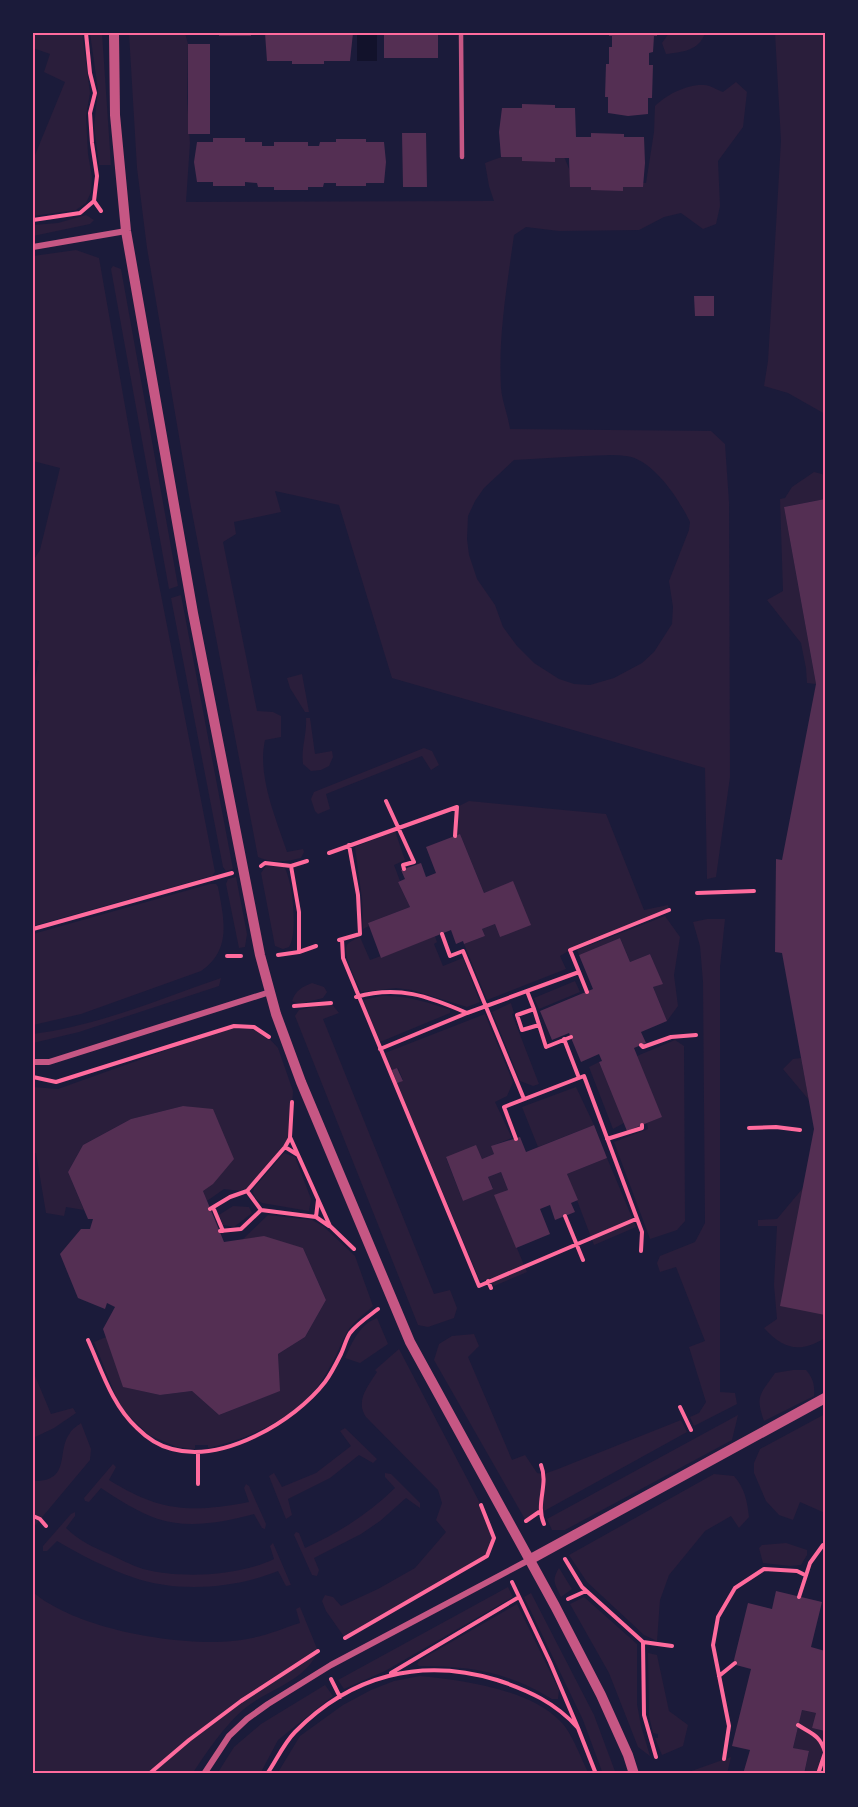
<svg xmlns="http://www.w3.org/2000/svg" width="858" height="1807" viewBox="0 0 858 1807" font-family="Helvetica,sans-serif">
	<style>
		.green { fill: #2a1e3b; fill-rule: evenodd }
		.water { fill: #12122b }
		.building { fill: #542f53 }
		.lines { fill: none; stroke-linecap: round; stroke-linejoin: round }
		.path { stroke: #ff6b9d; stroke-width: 4 }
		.service { stroke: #c65784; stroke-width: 4.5 }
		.minor { stroke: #c65784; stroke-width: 6 }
		.tertiary { stroke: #c65784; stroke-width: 10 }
		.neatline { fill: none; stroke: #ff6b9d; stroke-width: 2 }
	</style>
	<rect width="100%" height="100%" fill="#1b1b3a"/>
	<path class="green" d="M 33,33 L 82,33 L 90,93 L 86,116 L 88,154 L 92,177 L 91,192 L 86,203 L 76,210 L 33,216 L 33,160 L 65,82 L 44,72 L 50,54 L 33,48 Z
		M 90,33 L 102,33 L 111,165 L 99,165 L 94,126 L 98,90 Z
		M 129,33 L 185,33 L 188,44 L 187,99 L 190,143 L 186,202 L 494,201 L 489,186 L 485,163 C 514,151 532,151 563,154 L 576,186 L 595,183 L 646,183 L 654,132 L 655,106 C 666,95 687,84 704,85 C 710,85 717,90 723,92 L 736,82 L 747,92 L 743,127 L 718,161 L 720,206 L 716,224 L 703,229 L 681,213 L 664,217 L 639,230 L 559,231 L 526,227 L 514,235 C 507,286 498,336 501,388 C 502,401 508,415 510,429 L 711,431 L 725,444 L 729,502 L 730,777 L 716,877 L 707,879 L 705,768 L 392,678 L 339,505 L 275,491 L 281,512 L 234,522 L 236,534 L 223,542 L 257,711 L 273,712 L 281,716 L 281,737 L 265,740 C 257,776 276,818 287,852 L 303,849 L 304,852 L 301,858 C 286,862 272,863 258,857 L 191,507 L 147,248 L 137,168 ZM 583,456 C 597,456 612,454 626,456 C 653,459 679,499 690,522 L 689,530 L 669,581 L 673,607 L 672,624 L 654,652 L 642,663 L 614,678 L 590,685 L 574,684 L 559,679 L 534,663 L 517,646 L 503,627 L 495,605 L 477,579 L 469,555 L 467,539 L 468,516 L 475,501 L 484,488 L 514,460 Z
		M 669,33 L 705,33 C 699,51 682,52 666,54 L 662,43 Z
		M 775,33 L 825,33 L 825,414 L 788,393 L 764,386 L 768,361 L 781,141 Z
		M 86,215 L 94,220 L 90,224 L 33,236 L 33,225 L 58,223 Z
		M 76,250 L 99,258 L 132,446 L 215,872 L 212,876 L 33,926 L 33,687 L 39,661 L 33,659 L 33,561 L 40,550 L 60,468 L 33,461 L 33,256 Z
		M 113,266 L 121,269 L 178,586 L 169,589 L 111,269 Z
		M 814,472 L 822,474 L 825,477 L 825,499 L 784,507 L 816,684 L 807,683 L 806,668 L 801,643 L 767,600 L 783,591 L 780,499 L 785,498 L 792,487 Z
		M 181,595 L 233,869 L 226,871 L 223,867 L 171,598 Z
		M 302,674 L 309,712 L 305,712 L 290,688 L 287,678 Z
		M 306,718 L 310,718 L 315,754 L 332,751 L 333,757 L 329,766 L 321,770 L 311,771 L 303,764 C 301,748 307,734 306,718 Z
		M 424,748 L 432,751 L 439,765 L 431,770 L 422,756 L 326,794 L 330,809 L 318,814 L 315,811 L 311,799 L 314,792 Z
		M 469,801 L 606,814 L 644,910 L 668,905 L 669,910 L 570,950 L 560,956 L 566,969 L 487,1000 L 464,944 L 485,936 L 482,929 L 495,924 L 500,937 L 513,882 L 484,893 L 460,834 L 455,836 L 457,807 Z
		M 395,831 L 405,860 L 394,865 L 400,881 L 398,882 L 410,907 L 368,923 L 369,926 L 363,929 L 362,899 L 355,847 Z
		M 266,866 L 284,867 C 293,880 298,935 289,947 L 283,949 L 275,946 L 261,873 Z
		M 236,877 L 247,934 L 245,947 L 239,948 L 226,884 L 228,879 Z
		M 210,884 L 216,884 L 218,887 C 224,919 232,950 201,971 L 81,1014 L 33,1025 L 33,934 Z
		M 665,916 L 680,937 L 674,975 L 678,1006 L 667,1021 L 653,987 L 662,983 L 650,954 L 630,962 L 620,938 L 579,955 L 577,950 Z
		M 707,919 L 725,919 L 720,967 L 720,1392 L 735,1393 L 737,1404 L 694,1426 L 690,1417 L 699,1413 L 706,1402 L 689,1347 L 705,1341 L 676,1267 L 660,1272 L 657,1263 L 660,1256 L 695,1242 L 705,1223 L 703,982 L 700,946 L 693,922 Z
		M 435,936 L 437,942 L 434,944 L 443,966 L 463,958 L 480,1002 L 467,1007 L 412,990 L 396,988 L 361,992 C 357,982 342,955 347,945 C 350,941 356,939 360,937 L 370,960 L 381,956 L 382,957 Z
		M 221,978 L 219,986 L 79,1032 L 33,1043 L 33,1034 C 97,1026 160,999 221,978 Z
		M 575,981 L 580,992 L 539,1009 L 534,998 Z
		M 312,983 L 324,987 L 327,992 L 323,998 L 299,1004 L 292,1001 C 296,990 302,987 312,983 Z
		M 382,996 C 406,995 427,1002 450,1010 L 450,1013 L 380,1042 L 363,1000 Z
		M 331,1003 L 339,1013 L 323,1019 L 434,1294 L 450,1290 L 457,1308 L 454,1318 L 428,1327 L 418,1325 L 295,1016 L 299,1010 Z
		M 511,1003 L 514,1013 L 512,1014 L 539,1084 L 533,1086 L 520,1081 L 492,1012 Z
		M 485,1014 L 513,1082 L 507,1096 L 495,1102 L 512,1138 L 492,1146 L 494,1154 L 482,1159 L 476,1146 L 446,1158 L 463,1201 L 493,1188 L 488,1177 L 501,1172 L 508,1190 L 495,1196 L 527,1272 L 494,1286 L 488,1279 L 480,1281 L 397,1083 L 403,1080 L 398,1068 L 392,1070 L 385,1053 Z
		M 234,1026 L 254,1027 L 266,1035 L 278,1048 L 293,1091 L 290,1137 L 285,1147 L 247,1191 L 243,1189 L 241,1191 L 224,1189 L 207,1201 L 203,1191 L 213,1110 L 183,1106 L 131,1119 L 83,1145 L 68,1172 L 84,1210 L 66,1207 L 64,1216 L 46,1213 L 36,1153 L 33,1153 L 33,1087 L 58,1089 Z
		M 675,1040 L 684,1046 L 685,1221 L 677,1230 L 650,1239 L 614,1142 L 648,1129 L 647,1123 L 661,1117 L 637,1056 Z
		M 801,1058 L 809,1100 L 783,1069 L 793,1059 Z
		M 599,1062 L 624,1123 L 613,1129 L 589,1067 Z
		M 576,1087 L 594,1125 L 538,1147 L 522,1107 Z
		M 284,1153 L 295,1157 L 311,1199 L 309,1211 L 262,1203 L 256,1199 L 253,1193 L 254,1188 Z
		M 607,1158 L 636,1227 L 594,1245 L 567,1174 Z
		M 803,1188 L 825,1313 L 825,1338 C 800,1353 784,1350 764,1328 L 777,1319 L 774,1285 L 777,1226 L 758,1226 L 758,1220 L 777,1219 Z
		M 233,1206 L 249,1207 L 252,1213 L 234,1227 L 223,1225 L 219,1215 Z
		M 268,1215 L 312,1220 L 323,1226 L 355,1256 L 373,1306 C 365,1314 353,1322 347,1332 C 338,1350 331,1368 319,1385 C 294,1419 248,1439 208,1448 L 208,1445 L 195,1445 L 195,1449 L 177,1447 L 149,1435 L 129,1416 L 119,1404 L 94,1342 L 106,1337 L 124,1387 L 160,1395 L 192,1391 L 219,1415 L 279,1391 L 278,1354 L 305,1337 L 326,1300 L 303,1248 L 243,1239 Z
		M 377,1318 L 388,1344 L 360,1363 L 345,1358 C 353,1341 359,1325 377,1318 Z
		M 474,1334 L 479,1346 L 468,1357 L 512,1460 L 525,1455 L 537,1473 L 544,1474 L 558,1469 L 681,1420 L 687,1432 L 526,1521 L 434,1360 L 439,1344 L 452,1336 Z
		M 399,1349 L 483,1509 L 494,1538 L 487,1556 L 345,1638 L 326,1611 L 322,1601 L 325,1595 L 333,1597 L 341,1606 L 378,1589 L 415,1568 L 446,1532 L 436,1520 L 442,1503 L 438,1490 L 366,1417 C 355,1401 368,1386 377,1372 L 375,1370 Z
		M 793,1370 L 806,1370 C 813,1378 815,1385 814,1396 L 764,1421 C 755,1395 760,1395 775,1373 Z
		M 33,1371 L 51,1414 L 73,1408 L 76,1413 L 54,1428 L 33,1438 Z
		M 825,1414 L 825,1513 L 800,1502 L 793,1520 L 779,1515 L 766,1501 L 754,1473 L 754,1463 L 760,1449 Z
		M 738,1415 L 732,1440 L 565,1530 L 552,1530 L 547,1519 Z
		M 81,1423 L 91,1449 L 90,1460 L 33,1528 L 33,1481 C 72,1482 56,1451 70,1433 C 72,1429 77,1426 81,1423 Z
		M 345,1428 L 377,1459 L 373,1463 L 359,1455 L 330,1478 L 288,1499 L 292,1515 L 286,1519 L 269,1476 L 274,1473 L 282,1487 L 316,1473 L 351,1446 L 340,1431 Z
		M 113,1464 L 116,1467 L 109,1480 C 160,1512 191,1513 249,1502 L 244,1488 L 246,1484 L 249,1486 L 266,1524 L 265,1529 L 262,1528 L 254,1514 C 224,1522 189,1529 158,1519 C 138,1512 119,1500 101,1488 L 89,1502 L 85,1501 L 84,1498 Z
		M 385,1473 L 391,1474 L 420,1503 L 420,1508 L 406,1498 L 380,1521 L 361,1534 L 314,1558 L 319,1570 L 317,1576 L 312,1575 L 294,1535 L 296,1532 L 299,1533 L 305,1548 C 339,1533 368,1514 395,1488 L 385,1477 Z
		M 714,1474 L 734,1476 C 745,1489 747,1500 749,1517 L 739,1528 L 731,1516 L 705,1531 L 669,1575 L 660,1600 L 657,1641 L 644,1635 L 587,1582 L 569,1555 Z
		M 75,1512 L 75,1516 L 66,1528 C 79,1541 93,1547 109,1554 C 120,1559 131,1565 143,1569 C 181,1579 239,1576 274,1559 L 270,1546 L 273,1543 L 291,1585 L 286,1586 L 278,1571 C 234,1589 177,1593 132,1577 C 106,1568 81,1555 57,1541 L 47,1551 L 43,1551 L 43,1546 L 71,1514 Z
		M 786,1543 L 807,1550 L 807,1555 L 801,1565 L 790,1566 L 763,1563 L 759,1548 L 762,1545 Z
		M 559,1568 L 572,1589 L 561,1597 C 555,1584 551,1581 559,1568 Z
		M 508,1587 L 513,1597 L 385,1671 L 344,1689 L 338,1680 Z
		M 33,1592 C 77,1631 196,1651 252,1638 C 268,1635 284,1628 300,1623 L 296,1609 L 300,1607 L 318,1651 C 305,1682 268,1689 244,1709 C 223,1727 207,1752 192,1774 L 33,1774 Z
		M 531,1593 L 594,1715 L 616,1774 L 603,1774 L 583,1720 L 524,1597 Z
		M 584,1597 L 637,1644 L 637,1704 L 641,1726 L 650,1756 L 638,1747 L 609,1673 L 570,1604 Z
		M 517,1604 L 559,1690 L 558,1699 L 552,1699 C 507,1672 472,1666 419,1666 L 417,1664 L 420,1660 Z
		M 648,1653 L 657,1655 L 669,1711 L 688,1725 L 683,1746 L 662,1755 L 655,1738 L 658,1738 L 658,1734 L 653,1733 L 649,1716 Z
		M 420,1676 C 462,1680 529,1689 560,1721 C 572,1732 581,1759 589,1774 L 277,1774 L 300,1736 L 343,1705 L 371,1690 L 394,1681 Z
		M 325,1685 L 333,1696 L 278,1740 L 260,1774 L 217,1774 L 234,1747 L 261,1724 Z
		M 802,1710 L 816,1713 L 812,1728 L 825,1731 L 825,1774 L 804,1774 L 809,1752 L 793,1748 Z
		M 731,1757 L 727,1774 L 683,1774 Z"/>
	<path class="water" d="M 357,33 L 377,33 L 377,61 L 357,61 Z"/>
	<path class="building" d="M 219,33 L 251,33 L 251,36 L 219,36 Z
		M 265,33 L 353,33 L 350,61 L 324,61 L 324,64 L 292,64 L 292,61 L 267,61 Z
		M 384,33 L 438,33 L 438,58 L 384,58 Z
		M 609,33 L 657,33 L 657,36 L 654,36 L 653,52 L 649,53 L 649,65 L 653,65 L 652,98 L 648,98 L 648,114 L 628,116 L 608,113 L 608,97 L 605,97 L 606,64 L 609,64 L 609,47 L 612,47 L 612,36 L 609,36 Z
		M 188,44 L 210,44 L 210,134 L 188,134 Z
		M 522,104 L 555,105 L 555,108 L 575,108 L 576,137 L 591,137 L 591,133 L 624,134 L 624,137 L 644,137 L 645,163 L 643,187 L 623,187 L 623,191 L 591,190 L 591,187 L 570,187 L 569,158 L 555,158 L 555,162 L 522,161 L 522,157 L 501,157 L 499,132 L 502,108 L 522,108 Z
		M 402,133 L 426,133 L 427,187 L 403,187 Z
		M 213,138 L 245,138 L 245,142 L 262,142 L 262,146 L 274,146 L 274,142 L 308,142 L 308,146 L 319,146 L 320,142 L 336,142 L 336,139 L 366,139 L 366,142 L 384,142 L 386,162 L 384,183 L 366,183 L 366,186 L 336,186 L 336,183 L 324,183 L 323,187 L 308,187 L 308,190 L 274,190 L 274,187 L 258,187 L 257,183 L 245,182 L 245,186 L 213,186 L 213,182 L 197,182 L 194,162 L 197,142 L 213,142 Z
		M 694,296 L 714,296 L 714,316 L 695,316 Z
		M 825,499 L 825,1315 L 780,1306 L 814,1129 L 782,953 L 775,952 L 776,859 L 782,860 L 816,684 L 784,507 Z
		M 460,834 L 484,893 L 513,881 L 531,925 L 500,937 L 495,924 L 482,929 L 485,936 L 464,944 L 463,941 L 456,944 L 451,930 L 381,958 L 368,923 L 410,907 L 398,882 L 405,879 L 401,870 L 421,863 L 426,877 L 436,873 L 426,847 Z
		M 620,938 L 630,962 L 650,954 L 663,984 L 653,987 L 667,1021 L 641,1032 L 646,1043 L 634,1048 L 662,1117 L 627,1131 L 599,1062 L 602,1061 L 599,1054 L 581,1062 L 569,1033 L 552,1040 L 540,1011 L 593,989 L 579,955 Z
		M 397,1068 L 403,1081 L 397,1083 L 392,1070 Z
		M 183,1106 L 213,1109 L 234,1159 L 213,1184 L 203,1191 L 224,1242 L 264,1236 L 303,1248 L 326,1300 L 305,1337 L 278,1354 L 280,1391 L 219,1415 L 192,1391 L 160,1395 L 123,1387 L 103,1329 L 115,1307 L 107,1303 L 105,1309 L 78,1298 L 60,1254 L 81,1229 L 90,1229 L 93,1219 L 88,1219 L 68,1172 L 83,1145 L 131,1119 Z
		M 594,1125 L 607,1158 L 567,1174 L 578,1200 L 571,1203 L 575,1212 L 555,1220 L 550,1205 L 540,1209 L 550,1234 L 516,1248 L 494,1195 L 508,1190 L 501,1172 L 488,1177 L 493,1189 L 463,1201 L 446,1157 L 476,1145 L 482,1159 L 494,1154 L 491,1146 L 520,1137 L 526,1152 Z
		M 776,1591 L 822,1602 L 811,1647 L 825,1651 L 825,1731 L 812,1728 L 816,1713 L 802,1710 L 793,1748 L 809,1751 L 804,1774 L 743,1774 L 750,1750 L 732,1746 L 751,1669 L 736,1665 L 734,1660 L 748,1603 L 772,1609 Z"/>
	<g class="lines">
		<path class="path" d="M 94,201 L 101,211
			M 33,220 L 80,213 L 94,201 L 97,176 L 92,143 L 90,113 L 95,93 L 90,73 L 86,33
			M 386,801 L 414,862 L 403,865 L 404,869
			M 329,853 L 457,807 L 455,836
			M 261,866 L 265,863 L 291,866 L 307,861
			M 291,866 L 299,912 L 299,952
			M 697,893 L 754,891
			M 33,929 L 232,873
			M 442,934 L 450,956 L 463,951 L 524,1099
			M 342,939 L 343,958 L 479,1286 L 636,1219
			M 339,940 L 360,934 L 358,895 L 349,845
			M 278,955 L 299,952 L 316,946
			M 227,956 L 241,956
			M 579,972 L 587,992
			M 527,991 L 534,1009
			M 356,997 C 398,985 428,996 467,1013
			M 294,1006 L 331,1003
			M 539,1025 L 522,1030 L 517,1015 L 534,1009 L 546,1047 L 571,1037
			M 564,1039 L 579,1078
			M 641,1045 L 643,1047 L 671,1037 L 696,1035
			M 380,1049 L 467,1013 L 579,972 L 570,950 L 669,910
			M 33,1077 L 56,1082 L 234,1026 L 254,1027 L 269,1037
			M 292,1102 L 290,1137 L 330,1226 L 354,1249
			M 749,1128 L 776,1127 L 800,1130
			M 516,1139 L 504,1107 L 584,1076 L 642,1232 L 641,1251
			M 607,1139 L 642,1128 L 642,1125
			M 285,1147 L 298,1155
			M 247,1191 L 261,1210
			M 213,1207 L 223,1231
			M 210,1209 L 230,1197 L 247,1191 L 285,1147 L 290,1138
			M 565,1216 L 583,1260
			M 316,1217 L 318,1200
			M 220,1231 L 241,1229 L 261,1210 L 316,1217 L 329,1226
			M 488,1281 L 491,1288
			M 88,1340 C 102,1371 112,1405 137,1428 C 146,1437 159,1446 172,1449 C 223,1463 294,1422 325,1382 C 331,1374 336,1364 341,1354 C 344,1348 346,1339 350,1333 C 357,1324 369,1316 378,1309
			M 680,1407 L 691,1430
			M 198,1452 L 198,1484
			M 541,1465 C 549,1485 535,1503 544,1524
			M 33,1516 L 40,1519 L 46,1526
			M 526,1521 L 539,1512
			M 565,1559 L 582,1587 L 643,1642 L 644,1715 L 656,1757
			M 799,1597 L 810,1563 L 823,1545
			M 568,1599 L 586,1591
			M 345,1638 L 487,1556 L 494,1538 L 481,1505
			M 643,1642 L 672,1646
			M 391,1673 L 519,1597
			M 719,1676 L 735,1663
			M 331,1679 L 340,1697
			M 798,1725 C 812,1734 820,1735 825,1752
			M 578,1728 L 596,1774
			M 724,1759 L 729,1726 L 713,1645 L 718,1617 L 735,1588 L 764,1569 L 797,1571 L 805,1575
			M 149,1774 L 189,1740 L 241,1701 L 318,1651
			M 267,1774 C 276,1761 284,1743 295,1732 C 351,1675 421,1657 497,1680 C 528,1690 556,1703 578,1728 L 550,1662 L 512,1582
			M 818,1774 L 825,1753"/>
		<path class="service" d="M 461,33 L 462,157"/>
		<path class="minor" d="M 33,247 L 126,231
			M 33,1062 L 49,1062 L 270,992
			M 204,1774 L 229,1736 L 247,1719 L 268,1704 L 331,1665 L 529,1560"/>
		<path class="tertiary" d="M 114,33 L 115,115 L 126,231 L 193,613 L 260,955 L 276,1014 L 301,1082 L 410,1342 L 555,1606 L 601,1695 L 628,1755 L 634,1774
			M 529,1560 L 825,1398"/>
	</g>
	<rect width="858" height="1807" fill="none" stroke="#1b1b3a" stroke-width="69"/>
	<rect x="34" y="34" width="790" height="1738" class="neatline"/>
</svg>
